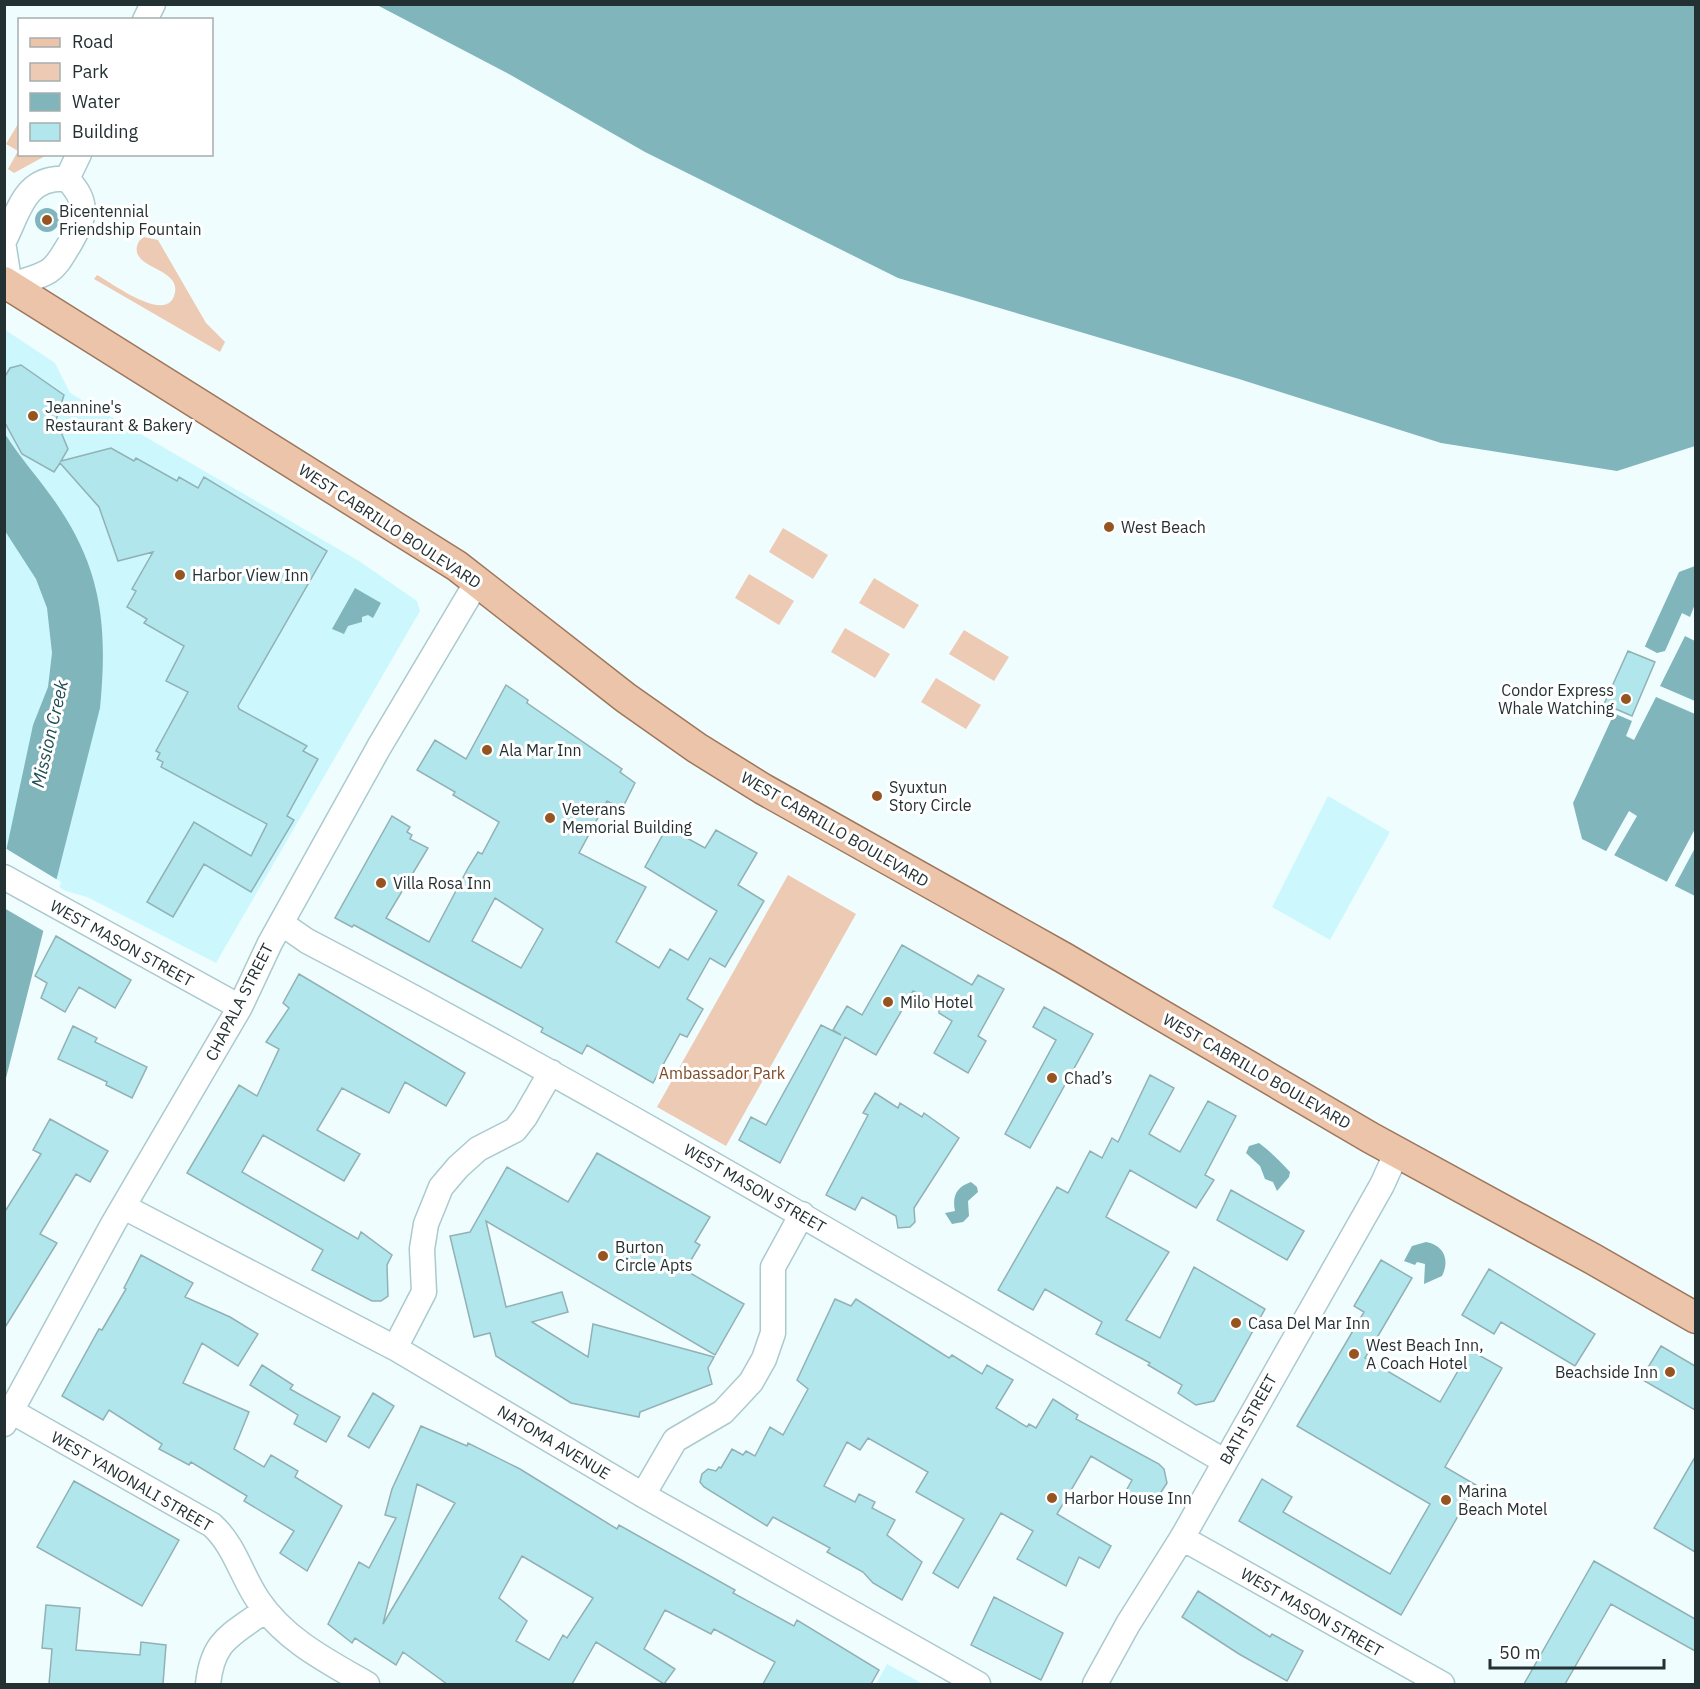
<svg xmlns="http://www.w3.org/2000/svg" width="1700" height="1689" viewBox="0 0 1700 1689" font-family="'IBM Plex Sans',sans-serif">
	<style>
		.built { fill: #ccf8fd }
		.green { fill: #edcab3 }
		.water { fill: #81b5bc }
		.pier { fill: #f0fdff }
		.building { fill: #b0e6ec; stroke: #91b1b5; stroke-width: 1.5; fill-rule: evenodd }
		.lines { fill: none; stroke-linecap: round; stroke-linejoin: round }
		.minor-casing { stroke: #aacace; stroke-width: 27 }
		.major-casing { stroke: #9e775b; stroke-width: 33 }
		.minor { stroke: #fff; stroke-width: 24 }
		.major { stroke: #ecc4a9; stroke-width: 30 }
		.poi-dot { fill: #965421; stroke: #fff; stroke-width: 2 }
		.labels { text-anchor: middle; stroke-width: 6; stroke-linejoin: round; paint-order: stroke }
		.poi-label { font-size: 16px; fill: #243133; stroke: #fff; text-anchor: start }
		.street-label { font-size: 16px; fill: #243133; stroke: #fff }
		.park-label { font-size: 16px; fill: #7c4925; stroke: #fff }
		.water-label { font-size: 18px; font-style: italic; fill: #1e4d53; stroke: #fff }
	</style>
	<rect width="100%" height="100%" fill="#f0fdff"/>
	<path class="built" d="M 4,329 L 55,363 L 70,393 L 359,561 L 417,601 L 420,611 L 216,963 L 87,897 L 66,891 L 5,857 Z
		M 1328,796 L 1390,832 L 1330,940 L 1272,907 Z
		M 887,1664 L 923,1684 L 876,1684 Z"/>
	<path class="green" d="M 18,124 L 20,154 L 47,155 L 14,173 L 8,169 L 18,151 L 6,144 Z
		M 144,237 L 158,240 L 206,323 L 225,342 L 220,352 L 94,279 L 97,275 C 112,283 165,323 174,296 C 185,266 124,270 139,241 Z
		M 783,528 L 828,555 L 813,579 L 769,552 Z
		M 749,574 L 794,601 L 779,625 L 735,598 Z
		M 874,578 L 919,605 L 904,629 L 859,603 Z
		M 845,628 L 890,654 L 875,678 L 831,652 Z
		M 964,630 L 1009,657 L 994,681 L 949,654 Z
		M 936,678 L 981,705 L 966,729 L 921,702 Z
		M 788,875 L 856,914 L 726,1146 L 657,1107 Z"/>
	<path class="water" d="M 377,5 L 1695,5 L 1695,446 L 1617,471 L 1441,443 L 1239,379 L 898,278 L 645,152 L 507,73 Z
		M35 220a12 12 0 1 1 24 0a12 12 0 1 1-24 0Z
		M 5,434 C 19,456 36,475 51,496 C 102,566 108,625 100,708 L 5,1082 L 5,856 L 33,725 L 48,687 L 52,653 L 47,608 L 36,579 L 5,531 Z
		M 1695,566 L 1695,896 L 1582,839 L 1573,803 L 1679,572 Z
		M 355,588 L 381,603 L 373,618 L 368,615 L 362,617 L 362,622 L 348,626 L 344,634 L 332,629 Z
		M 1259,1143 C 1271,1152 1281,1162 1290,1172 L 1289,1177 L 1277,1191 L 1273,1182 L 1265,1179 L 1260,1166 L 1246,1153 L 1249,1146 Z
		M 971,1182 L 977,1187 L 978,1192 L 968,1201 L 969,1216 L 963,1222 L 952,1224 L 945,1213 L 955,1211 C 952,1197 956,1187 971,1182 Z
		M 1426,1242 C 1444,1245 1450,1260 1442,1276 L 1424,1284 L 1425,1264 L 1417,1262 L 1415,1265 L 1404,1261 L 1412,1246 Z"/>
	<path class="pier" d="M 1695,604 L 1695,641 L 1685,636 L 1660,686 L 1695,701 L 1695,714 L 1656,697 L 1634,740 L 1626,736 L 1632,721 L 1611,712 L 1642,645 L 1657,653 L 1665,651 L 1682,613 L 1690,617 Z
		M 1629,811 L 1637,816 L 1612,859 L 1604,855 Z
		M 1695,829 L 1695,848 L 1673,889 L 1665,885 Z
		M 5,848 L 61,882 L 47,933 L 4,908 Z"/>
	<path class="building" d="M 21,365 L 64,395 L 56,420 L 68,449 L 61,461 L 111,448 L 134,461 L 136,458 L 177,481 L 179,477 L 198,488 L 204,477 L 327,551 L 238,706 L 239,709 L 307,746 L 303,751 L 318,759 L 287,816 L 294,820 L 251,892 L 204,864 L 173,917 L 147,902 L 194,822 L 251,856 L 267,824 L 161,767 L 163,762 L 157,759 L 160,753 L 156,751 L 188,692 L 166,681 L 184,646 L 144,623 L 147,619 L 127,607 L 136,591 L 132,589 L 153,552 L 118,561 L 99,507 L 60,463 L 54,472 L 22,454 L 4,421 L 4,378 L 10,368 Z
		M 1628,651 L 1655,662 L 1632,716 L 1604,704 Z
		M 506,685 L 528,700 L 527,703 L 622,769 L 620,772 L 635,783 L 622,809 L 607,801 L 579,853 L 646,887 L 616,942 L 659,968 L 670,949 L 688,960 L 717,911 L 645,867 L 667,827 L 705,848 L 716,830 L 757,853 L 738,885 L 764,901 L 725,967 L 710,958 L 687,999 L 703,1009 L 687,1037 L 680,1034 L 653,1083 L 587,1045 L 582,1054 L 541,1032 L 543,1028 L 494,1001 L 354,925 L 352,927 L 335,918 L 392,816 L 410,827 L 407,832 L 412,835 L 410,839 L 428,848 L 386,918 L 429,942 L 468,868 L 478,852 L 482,854 L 499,822 L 453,795 L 455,792 L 417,770 L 435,740 L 466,759 ZM 495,898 L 543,929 L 521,968 L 472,941 Z
		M 56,936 L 131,980 L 115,1008 L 79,987 L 65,1012 L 41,998 L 47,983 L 35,976 Z
		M 902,945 L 972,985 L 978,975 L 1004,989 L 978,1036 L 986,1041 L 968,1073 L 934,1053 L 952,1021 L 939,1013 L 938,1004 L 913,991 L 876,1055 L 845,1037 L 780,1163 L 739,1140 L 751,1117 L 766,1125 L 821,1025 L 841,1035 L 833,1030 L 847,1006 L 862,1015 Z
		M 299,974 L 465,1073 L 446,1106 L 405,1082 L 389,1113 L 342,1088 L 317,1130 L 360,1154 L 344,1181 L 263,1135 L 242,1172 L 358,1239 L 361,1232 L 392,1255 L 387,1265 L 388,1296 L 381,1301 L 372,1301 L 312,1270 L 323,1250 L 187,1173 L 239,1085 L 257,1096 L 279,1049 L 266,1042 L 289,1008 L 283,1003 Z
		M 1044,1007 L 1093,1034 L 1030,1148 L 1005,1134 L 1056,1040 L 1033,1027 Z
		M 73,1026 L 97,1038 L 95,1042 L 147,1067 L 132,1098 L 106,1085 L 107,1082 L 58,1059 Z
		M 1150,1075 L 1174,1088 L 1149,1134 L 1180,1152 L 1208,1101 L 1236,1116 L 1205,1175 L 1214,1180 L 1196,1208 L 1130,1170 L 1106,1217 L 1169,1252 L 1126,1320 L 1160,1338 L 1194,1267 L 1265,1309 L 1214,1401 L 1196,1405 L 1178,1393 L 1182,1385 L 1148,1365 L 1150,1363 L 1096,1334 L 1102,1322 L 1045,1289 L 1033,1310 L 998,1290 L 1057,1187 L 1068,1193 L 1090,1151 L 1102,1158 L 1112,1138 L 1118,1142 Z
		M 875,1093 L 898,1108 L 900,1103 L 922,1117 L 924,1113 L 959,1138 L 914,1208 L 915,1222 L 910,1227 L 898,1228 L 896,1216 L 862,1197 L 855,1210 L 826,1195 L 868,1115 L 863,1113 Z
		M 50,1119 L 108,1151 L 90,1182 L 76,1174 L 40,1234 L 57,1243 L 4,1329 L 4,1213 L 41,1154 L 33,1150 Z
		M 597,1153 L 710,1217 L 695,1242 L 700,1245 L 685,1270 L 744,1304 L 715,1355 L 486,1221 L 506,1307 L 562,1292 L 568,1312 L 532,1322 L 588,1357 L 593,1324 L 714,1357 L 708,1368 L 712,1384 L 640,1412 L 639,1417 L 571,1403 L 496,1356 L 490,1333 L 474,1337 L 450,1236 L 470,1232 L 507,1167 L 568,1202 Z
		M 1231,1190 L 1304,1231 L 1287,1260 L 1217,1220 Z
		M 141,1255 L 193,1283 L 185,1297 L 230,1317 L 258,1334 L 238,1366 L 202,1343 L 183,1383 L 249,1412 L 234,1449 L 264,1467 L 271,1455 L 298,1471 L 295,1477 L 342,1506 L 307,1571 L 280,1553 L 294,1531 L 244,1501 L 247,1496 L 191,1462 L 189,1465 L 159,1449 L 162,1444 L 109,1410 L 103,1420 L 62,1396 L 99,1329 L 102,1330 L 126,1289 L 124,1288 Z
		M 1381,1260 L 1412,1278 L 1365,1358 L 1440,1402 L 1470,1350 L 1502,1368 L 1445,1467 L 1476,1485 L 1401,1615 L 1239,1521 L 1262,1479 L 1292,1497 L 1283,1512 L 1390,1574 L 1430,1504 L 1297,1426 L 1364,1312 L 1354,1306 Z
		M 1489,1269 L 1595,1334 L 1575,1366 L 1501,1322 L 1494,1334 L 1462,1315 Z
		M 835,1299 L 851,1306 L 856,1299 L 949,1358 L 952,1355 L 982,1374 L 987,1365 L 1013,1380 L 996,1408 L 1027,1427 L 1029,1424 L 1036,1428 L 1053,1399 L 1078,1415 L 1076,1419 L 1159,1464 L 1164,1469 L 1167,1483 L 1152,1506 L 1126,1491 L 1132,1480 L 1091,1456 L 1057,1514 L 1111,1546 L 1099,1568 L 1079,1557 L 1066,1586 L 1017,1559 L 1033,1531 L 1001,1513 L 958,1588 L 933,1573 L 964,1519 L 916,1492 L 928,1472 L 868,1438 L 860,1450 L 847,1442 L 824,1486 L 855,1502 L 859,1494 L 875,1502 L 872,1508 L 895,1520 L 887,1535 L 922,1562 L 902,1600 L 873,1583 L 863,1572 L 827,1552 L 830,1548 L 773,1517 L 767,1526 L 704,1487 L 700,1482 L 702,1474 L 708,1469 L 716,1471 L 719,1467 L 721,1468 L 732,1449 L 743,1455 L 746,1451 L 755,1456 L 770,1427 L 783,1435 L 808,1389 L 797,1380 Z
		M 1661,1346 L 1695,1366 L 1695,1410 L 1641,1379 Z
		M 262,1365 L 293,1385 L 290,1389 L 340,1417 L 326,1442 L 294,1424 L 298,1415 L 250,1385 Z
		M 373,1393 L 394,1406 L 369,1448 L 348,1436 Z
		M 421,1426 L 467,1446 L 468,1443 L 520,1469 L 617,1529 L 619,1525 L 735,1590 L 733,1593 L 794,1626 L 797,1620 L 879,1670 L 871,1684 L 763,1684 L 775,1662 L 714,1629 L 711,1634 L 665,1610 L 644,1649 L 675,1669 L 664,1684 L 596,1642 L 572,1684 L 447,1684 L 403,1652 L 396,1665 L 355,1638 L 352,1643 L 328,1624 L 359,1562 L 369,1568 L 396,1518 L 385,1515 L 392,1489 ZM 417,1484 L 455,1503 L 383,1624 L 413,1501 ZM 522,1556 L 593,1598 L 567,1638 L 563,1635 L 549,1660 L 516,1641 L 527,1621 L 499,1598 Z
		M 1695,1457 L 1695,1552 L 1654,1528 Z
		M 74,1481 L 179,1540 L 142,1606 L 37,1547 Z
		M 1594,1561 L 1695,1619 L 1695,1651 L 1611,1604 L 1565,1684 L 1524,1684 Z
		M 1198,1591 L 1270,1637 L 1272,1634 L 1303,1651 L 1287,1681 L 1239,1654 L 1182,1617 Z
		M 994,1597 L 1063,1633 L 1041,1680 L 971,1645 Z
		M 46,1605 L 80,1608 L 76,1650 L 140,1655 L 141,1642 L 166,1645 L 163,1684 L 49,1684 L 52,1649 L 42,1648 Z"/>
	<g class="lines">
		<defs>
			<path id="minor" d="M 145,20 L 153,4
				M 67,179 L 79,154
				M 4,241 C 20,209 25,176 67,179 C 91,203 84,219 69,245 C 63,254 58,265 49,271 C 38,278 22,281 10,286 L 4,248
				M 4,877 L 240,1007
				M 281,923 L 307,941 C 619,1104 920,1285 1224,1461
				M 126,1208 L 395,1348 L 643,1495 L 978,1684
				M 395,1348 L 424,1292 L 422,1249 L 426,1224 L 441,1187 L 458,1167 L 478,1149 L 515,1130 L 525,1117 L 551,1072
				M 11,1411 L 212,1525 C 235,1546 241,1575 258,1600 C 285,1640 327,1661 367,1684
				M 4,1424 L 113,1224 L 240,1007 L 270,943 L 379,747 L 477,582
				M 643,1495 L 675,1440 L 723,1412 L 751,1382 L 764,1359 L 773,1333 L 773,1267 L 802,1214
				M 1182,1538 L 1442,1684
				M 208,1684 C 213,1639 231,1636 265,1610
				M 1095,1684 L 1128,1624 L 1182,1538 L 1382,1185 L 1397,1152"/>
			<path id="major" d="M 4,282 L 457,566 L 626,698 L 697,748 L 763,789 L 1064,958 L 1371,1138 L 1593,1259 L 1696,1318"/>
		</defs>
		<use href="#minor" class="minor-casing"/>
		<use href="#major" class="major-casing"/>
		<use href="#minor" class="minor"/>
		<use href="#major" class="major"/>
	</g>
	<g class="poi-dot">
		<circle cx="47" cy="220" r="6"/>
		<circle cx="33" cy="416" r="6"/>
		<circle cx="1109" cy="527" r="6"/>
		<circle cx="180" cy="575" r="6"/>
		<circle cx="1626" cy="699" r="6"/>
		<circle cx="487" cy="750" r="6"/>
		<circle cx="877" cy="796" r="6"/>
		<circle cx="550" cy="818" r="6"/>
		<circle cx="381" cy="883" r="6"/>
		<circle cx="888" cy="1002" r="6"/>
		<circle cx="1052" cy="1078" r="6"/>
		<circle cx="603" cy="1256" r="6"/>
		<circle cx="1236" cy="1323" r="6"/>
		<circle cx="1354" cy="1354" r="6"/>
		<circle cx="1670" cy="1372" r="6"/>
		<circle cx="1052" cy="1498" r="6"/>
		<circle cx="1446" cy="1500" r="6"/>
	</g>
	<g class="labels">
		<g class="poi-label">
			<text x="59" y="217">Bicentennial<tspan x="59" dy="18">Friendship Fountain</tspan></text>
			<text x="45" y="413">Jeannine's<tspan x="45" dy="18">Restaurant &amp; Bakery</tspan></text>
			<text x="1121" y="533">West Beach</text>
			<text x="192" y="581">Harbor View Inn</text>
			<text x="1614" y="696" text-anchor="end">Condor Express<tspan x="1614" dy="18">Whale Watching</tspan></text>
			<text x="499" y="756">Ala Mar Inn</text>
			<text x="889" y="793">Syuxtun<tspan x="889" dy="18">Story Circle</tspan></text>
			<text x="562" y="815">Veterans<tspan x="562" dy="18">Memorial Building</tspan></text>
			<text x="393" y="889">Villa Rosa Inn</text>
			<text x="900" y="1008">Milo Hotel</text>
			<text x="1064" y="1084">Chad’s</text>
			<text x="615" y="1253">Burton<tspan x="615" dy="18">Circle Apts</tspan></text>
			<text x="1248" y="1329">Casa Del Mar Inn</text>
			<text x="1366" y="1351">West Beach Inn,<tspan x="1366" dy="18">A Coach Hotel</tspan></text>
			<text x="1658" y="1378" text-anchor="end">Beachside Inn</text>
			<text x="1458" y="1497">Marina<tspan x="1458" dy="18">Beach Motel</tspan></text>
			<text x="1064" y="1504">Harbor House Inn</text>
		</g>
		<g class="street-label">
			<text transform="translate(390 526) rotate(33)" y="6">WEST CABRILLO BOULEVARD</text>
			<text transform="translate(835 829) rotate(30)" y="6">WEST CABRILLO BOULEVARD</text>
			<text transform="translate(122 943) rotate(29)" y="6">WEST MASON STREET</text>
			<text transform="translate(239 1002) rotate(-63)" y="6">CHAPALA STREET</text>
			<text transform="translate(1257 1071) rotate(30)" y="6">WEST CABRILLO BOULEVARD</text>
			<text transform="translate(755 1188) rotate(30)" y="6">WEST MASON STREET</text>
			<text transform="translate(1248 1419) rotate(-61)" y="6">BATH STREET</text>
			<text transform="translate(554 1442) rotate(31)" y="6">NATOMA AVENUE</text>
			<text transform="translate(132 1481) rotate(30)" y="6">WEST YANONALI STREET</text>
			<text transform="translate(1312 1612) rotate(30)" y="6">WEST MASON STREET</text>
		</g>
		<g class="park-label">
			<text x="722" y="1079">Ambassador Park</text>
		</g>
		<g class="water-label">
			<text transform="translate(50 734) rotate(-77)" y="6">Mission Creek</text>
		</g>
	</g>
	<rect width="1700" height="1689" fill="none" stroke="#243133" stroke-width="12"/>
	<rect x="18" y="18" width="195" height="138" fill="#ffffff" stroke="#a7adad" stroke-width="1.5"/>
	<rect x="30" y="38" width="30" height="9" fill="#ecc4a9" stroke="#a7adad" stroke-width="1.5"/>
	<text x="72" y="48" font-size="18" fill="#243133">Road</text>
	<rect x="30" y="63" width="30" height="18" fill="#edcab3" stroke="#a7adad" stroke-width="1.5"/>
	<text x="72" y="78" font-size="18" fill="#243133">Park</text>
	<rect x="30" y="93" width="30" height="18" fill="#81b5bc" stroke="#a7adad" stroke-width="1.5"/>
	<text x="72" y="108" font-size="18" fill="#243133">Water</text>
	<rect x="30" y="123" width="30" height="18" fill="#b0e6ec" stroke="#a7adad" stroke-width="1.5"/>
	<text x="72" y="138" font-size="18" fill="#243133">Building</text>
	<path d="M1490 1659v9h174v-9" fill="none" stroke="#243133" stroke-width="3"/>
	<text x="1499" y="1659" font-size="18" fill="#243133" stroke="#ffffff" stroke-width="4.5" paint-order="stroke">50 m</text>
</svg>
